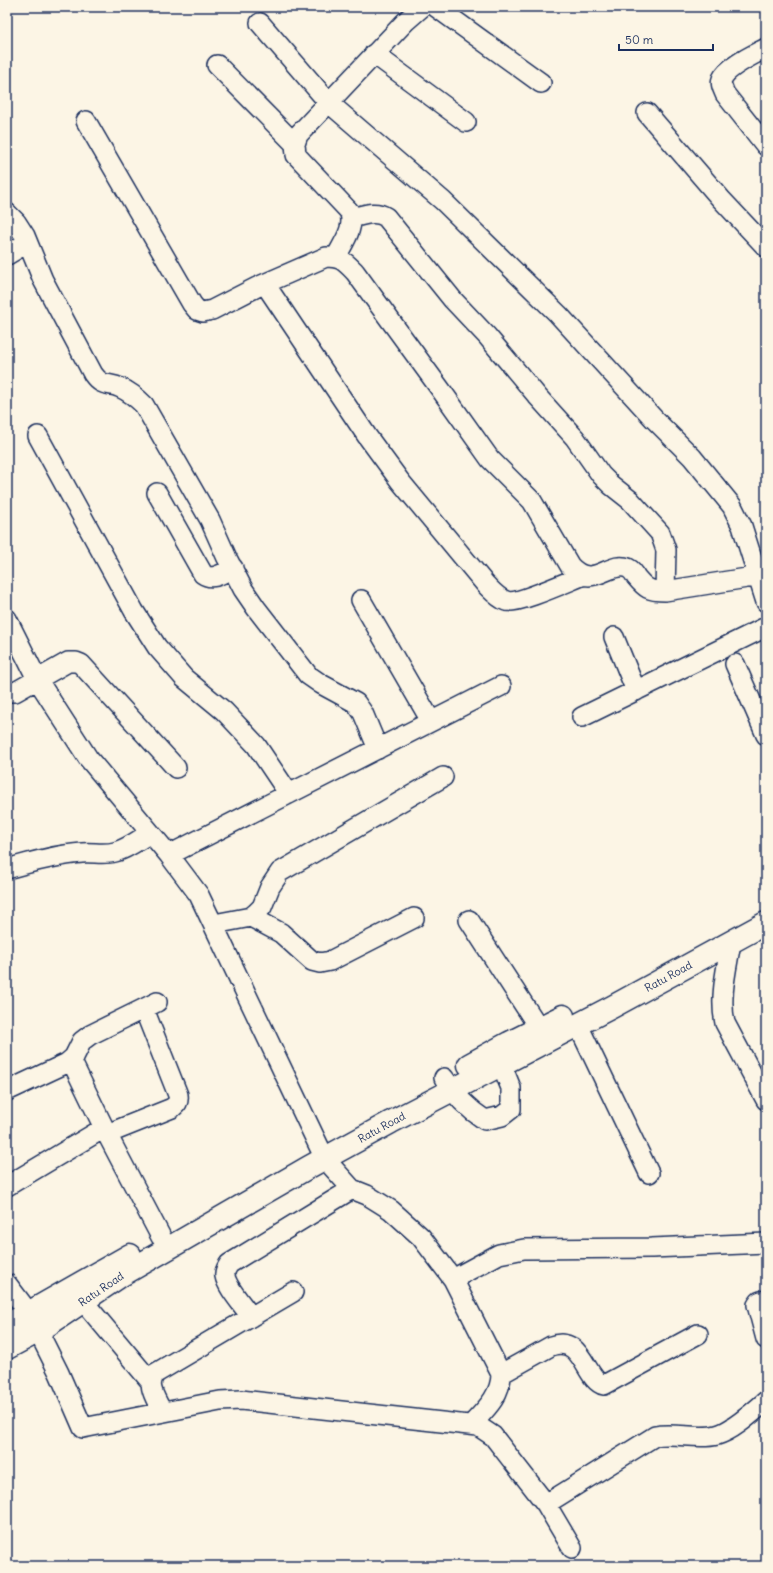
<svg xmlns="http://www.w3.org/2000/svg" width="773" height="1573" viewBox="0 0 773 1573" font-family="Delius,sans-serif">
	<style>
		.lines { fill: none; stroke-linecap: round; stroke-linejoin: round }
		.minor-casing { stroke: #1b2f5e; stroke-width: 22 }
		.major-casing { stroke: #1b2f5e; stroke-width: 25 }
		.minor { stroke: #fcf5e5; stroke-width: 19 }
		.major { stroke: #fcf5e5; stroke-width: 22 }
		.labels { text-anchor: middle; stroke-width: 3; stroke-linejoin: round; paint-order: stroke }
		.street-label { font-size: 11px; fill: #1b2f5e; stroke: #fcf5e5 }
	</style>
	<rect width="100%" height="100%" fill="#fcf5e5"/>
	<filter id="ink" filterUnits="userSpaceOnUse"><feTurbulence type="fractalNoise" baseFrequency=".025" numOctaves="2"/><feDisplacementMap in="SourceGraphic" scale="8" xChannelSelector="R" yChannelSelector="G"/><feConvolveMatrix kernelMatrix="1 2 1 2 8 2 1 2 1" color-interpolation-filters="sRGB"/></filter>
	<g filter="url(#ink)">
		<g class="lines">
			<defs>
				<path id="minor" d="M 436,7 L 541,83
					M 260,23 L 329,103 L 443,201 L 558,314 L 655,420 L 692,457 L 732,506 L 742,526 L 766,602
					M 766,48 C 755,54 727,67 722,79 C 720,84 723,89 725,94 L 766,146
					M 374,54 L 466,122
					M 217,65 L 295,144
					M 647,113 L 721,199 L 766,247
					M 86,121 L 192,304 L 197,310 L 203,312 L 212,310 L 257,287 L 326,257 C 341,257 344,261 355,272 L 441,390 L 490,459 L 532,501 L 570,566 C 593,591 609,560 628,568 C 632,570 634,573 636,577 C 646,589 649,591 665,591 L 766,575
					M 7,213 L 16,222 L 25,236 L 43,280 L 93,374 C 103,388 108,382 121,388 C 130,392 137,398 144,405 L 210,520 L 227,558 L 243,589 L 256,608 L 308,675 L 321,684 L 356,703 L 363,713 L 378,749
					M 352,218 C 364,215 375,210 386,217 L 453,300 L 487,336 L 538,397 L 575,438 L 601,475 L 611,485 L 630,500 L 660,533 L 666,550 L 665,591
					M 7,255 L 27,243
					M 336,257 C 343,243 356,227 349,211 L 296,155 L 295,144 L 298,135 L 406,21 L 422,7
					M 265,284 L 367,436 L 400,481 L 486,585 C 492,591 498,598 506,601 C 516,605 569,581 582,576
					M 38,436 L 134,611 L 157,647 L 184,678 L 224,711 L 256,745 L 289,794
					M 157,493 L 203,574 C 213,581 223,573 233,568
					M 361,600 L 431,721
					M 7,619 L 37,679 L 88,758 L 169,855 L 199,895 L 325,1159 L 352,1189 L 367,1195 L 391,1210 L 421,1237 L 453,1279 L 501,1374 C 501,1396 485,1410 471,1425
					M 614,637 L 636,691
					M 735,664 L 766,735
					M 7,692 L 15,692 L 68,662 L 76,662 L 81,664 L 176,768
					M 582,717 L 766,627
					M 169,855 L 501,686
					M 7,869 C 31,862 56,855 82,853 C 93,852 104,855 115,852 C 127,849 140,839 150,833
					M 251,917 L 281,933 L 312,961 L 320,963 L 330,961 L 414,918
					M 469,920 L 539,1028
					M 214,924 L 251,917 L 256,913 L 262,907 L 270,887 L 280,872 L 443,777
					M 731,942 C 727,968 719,997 725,1023 L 766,1100
					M 578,1025 L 649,1173
					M 71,1060 L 107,1134 L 161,1237
					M 444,1078 C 455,1096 468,1109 485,1120 L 502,1116 L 511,1109 L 511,1088 L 496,1051
					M 7,1091 L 67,1063 L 74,1057 L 82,1041 L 90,1035 L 157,1002
					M 107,1134 L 172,1108 C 177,1104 179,1102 178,1095 L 144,1009
					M 7,1186 L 104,1128
					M 453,1279 L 499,1254 L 524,1249 L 652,1248 L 766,1243
					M 7,1284 L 29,1313 L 59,1373 L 83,1428 L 220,1401 L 241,1400 L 478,1426 L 493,1436 L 546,1504 L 572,1548
					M 766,1300 L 760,1301 L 757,1305 L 766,1339
					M 83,1301 L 150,1381
					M 251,1317 C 244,1306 227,1288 225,1276 C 224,1271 227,1268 229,1264 L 352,1189
					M 501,1374 L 551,1346 C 583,1334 585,1381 604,1385 L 698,1334
					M 162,1412 C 156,1398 145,1385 156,1373 L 293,1292
					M 546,1504 L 655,1436 C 675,1432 698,1440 717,1435 C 733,1431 753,1412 766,1401"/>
				<g id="major">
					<path d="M 469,1065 L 509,1043 L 563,1016"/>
					<path d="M 7,1325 L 130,1255"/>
					<path id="s1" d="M 7,1348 L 39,1331 L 122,1275 L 309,1167 L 391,1122 L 612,1007 L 766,923"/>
				</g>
			</defs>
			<use href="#minor" class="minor-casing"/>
			<use href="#major" class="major-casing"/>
			<use href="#minor" class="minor"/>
			<use href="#major" class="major"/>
		</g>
	</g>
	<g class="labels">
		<g class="street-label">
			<text dy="4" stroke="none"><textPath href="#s1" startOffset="759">Ratu Road</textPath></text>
			<text dy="4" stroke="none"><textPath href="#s1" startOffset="435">Ratu Road</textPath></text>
			<text dy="4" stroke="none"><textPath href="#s1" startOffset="111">Ratu Road</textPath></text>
		</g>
	</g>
	<rect width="773" height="1573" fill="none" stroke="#fcf5e5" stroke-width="24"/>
	<rect x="12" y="12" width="749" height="1549" fill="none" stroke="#1b2f5e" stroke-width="1.5" filter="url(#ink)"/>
	<path d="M619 44v6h94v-6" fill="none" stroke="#1b2f5e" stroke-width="2"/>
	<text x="625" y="44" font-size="12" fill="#1b2f5e" stroke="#fcf5e5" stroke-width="3" paint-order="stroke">50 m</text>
</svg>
